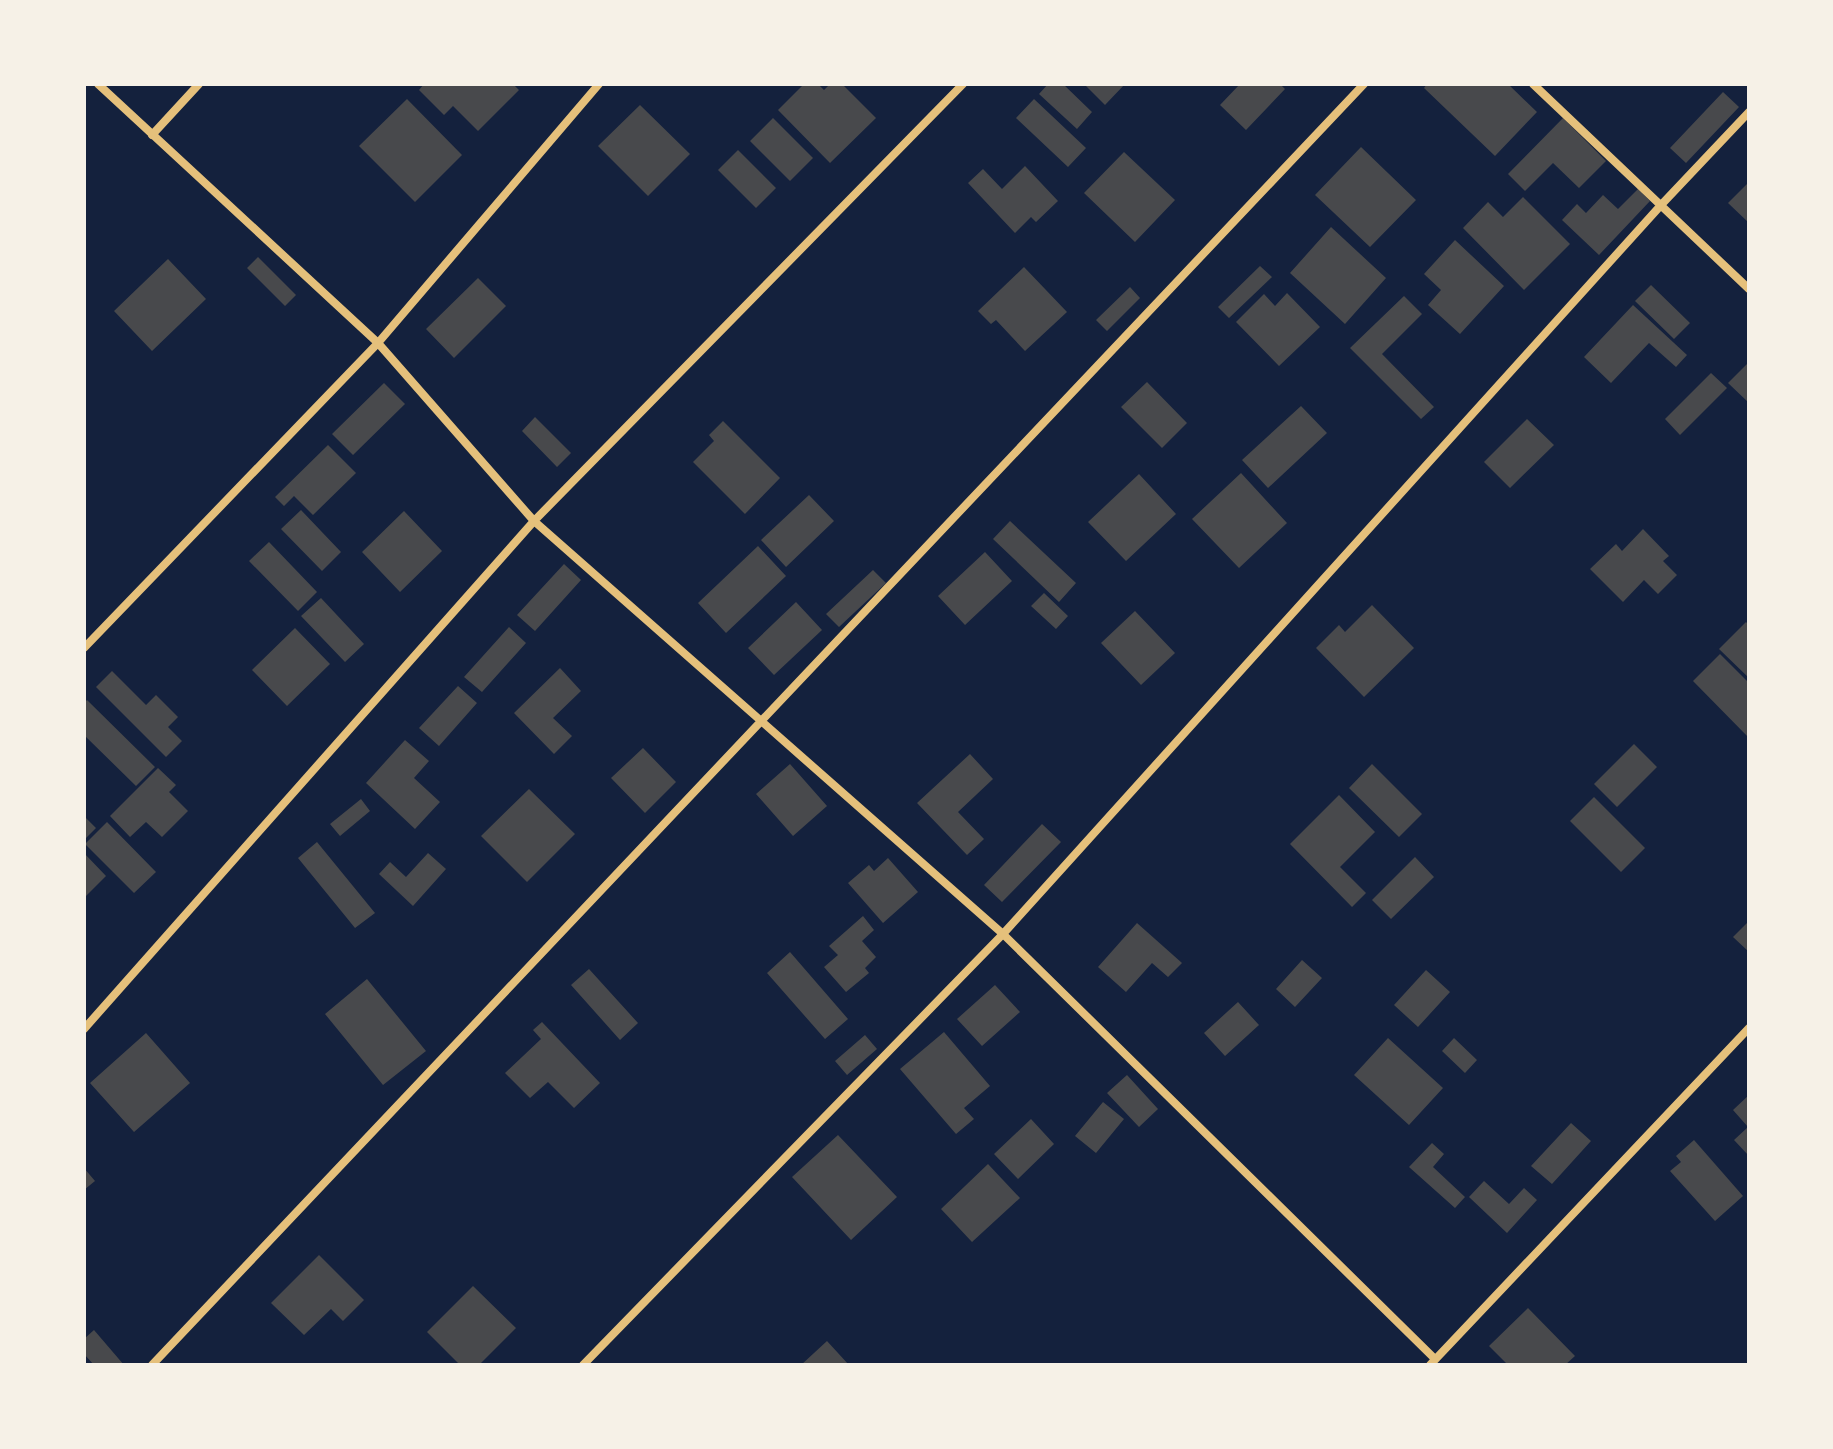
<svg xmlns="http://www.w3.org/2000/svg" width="1833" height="1449" viewBox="0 0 1833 1449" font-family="'Space Grotesk',sans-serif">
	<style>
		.building { fill: #48494c }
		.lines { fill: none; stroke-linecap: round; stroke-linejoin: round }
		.minor { stroke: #e5c07b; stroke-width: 8 }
	</style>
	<rect width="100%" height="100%" fill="#14213d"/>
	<path class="building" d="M 424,84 L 513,84 L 519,90 L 478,131 L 453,106 L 444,115 L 419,90 Z
		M 804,84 L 818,84 L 824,90 L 830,84 L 842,84 L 876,118 L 830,163 L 778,110 Z
		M 1048,84 L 1063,84 L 1092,112 L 1077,129 L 1039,94 Z
		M 1084,84 L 1125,84 L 1105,105 Z
		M 1240,84 L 1280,84 L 1285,89 L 1246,130 L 1220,105 Z
		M 1427,84 L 1508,84 L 1537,112 L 1495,156 L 1424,88 Z
		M 1723,92 L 1739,107 L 1686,163 L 1670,148 Z
		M 407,99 L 462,155 L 415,202 L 359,146 Z
		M 1034,99 L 1086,148 L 1068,167 L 1016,118 Z
		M 640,105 L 690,154 L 648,196 L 598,146 Z
		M 773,118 L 813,158 L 790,181 L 750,141 Z
		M 1563,118 L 1606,161 L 1579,188 L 1553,163 L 1525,191 L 1508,174 Z
		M 1361,147 L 1416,200 L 1370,247 L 1315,195 Z
		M 738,150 L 776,188 L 756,208 L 718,170 Z
		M 1124,152 L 1175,200 L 1135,242 L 1084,193 Z
		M 1025,166 L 1058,201 L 1036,222 L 1031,217 L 1015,233 L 968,183 L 983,169 L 1002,189 Z
		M 1749,182 L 1749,223 L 1728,203 Z
		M 1638,189 L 1650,201 L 1599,255 L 1562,220 L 1577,204 L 1586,213 L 1603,195 L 1618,209 Z
		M 1523,197 L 1570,244 L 1524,290 L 1463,228 L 1488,202 L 1503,217 Z
		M 1331,227 L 1386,278 L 1345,324 L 1290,273 Z
		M 1455,240 L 1504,286 L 1460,334 L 1428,305 L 1441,290 L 1424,274 Z
		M 258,257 L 296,295 L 285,306 L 247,268 Z
		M 168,259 L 206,299 L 152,351 L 114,311 Z
		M 1260,266 L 1272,277 L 1229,318 L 1218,307 Z
		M 1024,267 L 1067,312 L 1025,351 L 996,320 L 991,324 L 978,311 Z
		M 478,278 L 506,306 L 454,358 L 426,329 Z
		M 1651,285 L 1690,323 L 1674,339 L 1635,301 Z
		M 1130,287 L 1140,298 L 1107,331 L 1096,320 Z
		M 1287,293 L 1320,327 L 1279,366 L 1236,322 L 1264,294 L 1275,306 Z
		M 1404,296 L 1422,314 L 1382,354 L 1434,407 L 1421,419 L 1350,348 Z
		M 1633,305 L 1687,355 L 1676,367 L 1649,343 L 1611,383 L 1584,357 Z
		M 1749,362 L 1749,403 L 1728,383 Z
		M 1711,373 L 1727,388 L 1680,435 L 1665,419 Z
		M 1147,382 L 1187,423 L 1162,448 L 1121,407 Z
		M 384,383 L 405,404 L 353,455 L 332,434 Z
		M 1301,406 L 1327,433 L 1268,488 L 1242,460 Z
		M 535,417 L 571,453 L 557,467 L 522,431 Z
		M 1527,419 L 1554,445 L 1510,488 L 1484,462 Z
		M 723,421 L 780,478 L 745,514 L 693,462 L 714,441 L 709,435 Z
		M 328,445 L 356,473 L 313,515 L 294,496 L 284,506 L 275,497 Z
		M 1241,473 L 1287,523 L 1239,568 L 1192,519 Z
		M 1139,474 L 1176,514 L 1126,561 L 1088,522 Z
		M 809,495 L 834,521 L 786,567 L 761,540 Z
		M 301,510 L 341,552 L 322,571 L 281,529 Z
		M 404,511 L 442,551 L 400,592 L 362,552 Z
		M 1010,521 L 1076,583 L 1059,602 L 993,539 Z
		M 1643,529 L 1669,556 L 1663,561 L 1677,575 L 1658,594 L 1644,580 L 1623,602 L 1590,569 L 1616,544 L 1622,551 Z
		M 269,542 L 317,592 L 298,611 L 249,561 Z
		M 758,546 L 786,576 L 726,633 L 698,603 Z
		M 985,552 L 1012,581 L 965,625 L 938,596 Z
		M 564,564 L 581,580 L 535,631 L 517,615 Z
		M 873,570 L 886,583 L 839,627 L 826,614 Z
		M 1044,593 L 1068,616 L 1056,629 L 1031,606 Z
		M 321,598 L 364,644 L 345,662 L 301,616 Z
		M 796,602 L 822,630 L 774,675 L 748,648 Z
		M 1372,605 L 1414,648 L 1364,697 L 1316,648 L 1339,625 L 1345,632 Z
		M 1135,611 L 1175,653 L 1141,685 L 1101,643 Z
		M 1746,622 L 1749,625 L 1749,678 L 1719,649 Z
		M 509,627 L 526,643 L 482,692 L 464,677 Z
		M 295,628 L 330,664 L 287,706 L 252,670 Z
		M 1720,654 L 1749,683 L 1749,738 L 1693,681 Z
		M 560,668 L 581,691 L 553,718 L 572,736 L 554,754 L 514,713 Z
		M 112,671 L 146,705 L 156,695 L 178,717 L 168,727 L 182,741 L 166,757 L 96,687 Z
		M 458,686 L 477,703 L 439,746 L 419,728 Z
		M 87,700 L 155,767 L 136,786 L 84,735 L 84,703 Z
		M 405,740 L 429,761 L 414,778 L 440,802 L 415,829 L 366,783 Z
		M 1634,744 L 1657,767 L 1617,807 L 1594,784 Z
		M 643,748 L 676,782 L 645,813 L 611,778 Z
		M 970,754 L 993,779 L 958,812 L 984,839 L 967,855 L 917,803 Z
		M 790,764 L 827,806 L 793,836 L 756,794 Z
		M 1372,764 L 1422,814 L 1399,837 L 1349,788 Z
		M 158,768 L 176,785 L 169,792 L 188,811 L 162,837 L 146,822 L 130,837 L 110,816 Z
		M 529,789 L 575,834 L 527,882 L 481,836 Z
		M 1339,795 L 1375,832 L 1340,867 L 1366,893 L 1352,907 L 1290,844 Z
		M 1594,797 L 1645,848 L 1621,872 L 1570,821 Z
		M 361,799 L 370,811 L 340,836 L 330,824 Z
		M 84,816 L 96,828 L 84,840 Z
		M 107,822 L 156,872 L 134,893 L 85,844 Z
		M 1042,824 L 1061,842 L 1002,902 L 984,885 Z
		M 317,842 L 375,913 L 355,928 L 298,858 Z
		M 84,853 L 106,876 L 84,898 Z
		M 428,853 L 446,869 L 413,906 L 379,874 L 390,862 L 406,877 Z
		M 1415,857 L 1434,877 L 1391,919 L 1372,900 Z
		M 888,858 L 918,892 L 883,923 L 848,883 L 869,865 L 874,871 Z
		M 863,916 L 874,930 L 862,941 L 876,957 L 865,968 L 869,973 L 846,992 L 824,967 L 838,955 L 829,946 Z
		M 1749,921 L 1749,952 L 1733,937 Z
		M 1137,923 L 1182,963 L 1168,977 L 1152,963 L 1126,992 L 1098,967 Z
		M 790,952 L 848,1019 L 825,1039 L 767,973 Z
		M 1302,960 L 1322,978 L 1295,1007 L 1276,989 Z
		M 589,969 L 638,1023 L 620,1040 L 571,985 Z
		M 1426,970 L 1450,992 L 1418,1027 L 1394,1005 Z
		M 367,979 L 426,1051 L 383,1085 L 325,1014 Z
		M 995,985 L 1020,1012 L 982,1046 L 957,1019 Z
		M 1238,1002 L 1259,1025 L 1225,1056 L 1204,1033 Z
		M 542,1022 L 600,1083 L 574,1108 L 548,1082 L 530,1098 L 505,1073 L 541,1039 L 533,1030 Z
		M 944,1032 L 990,1086 L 964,1108 L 974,1119 L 956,1134 L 900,1069 Z
		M 146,1033 L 190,1083 L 134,1132 L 90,1083 Z
		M 865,1035 L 877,1049 L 847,1075 L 835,1061 Z
		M 1388,1038 L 1443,1088 L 1409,1125 L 1354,1075 Z
		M 1454,1038 L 1477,1060 L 1465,1073 L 1442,1051 Z
		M 1127,1075 L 1158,1109 L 1139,1127 L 1107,1093 Z
		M 1749,1095 L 1749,1156 L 1734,1140 L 1748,1127 L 1733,1110 Z
		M 1103,1102 L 1124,1119 L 1096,1153 L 1075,1136 Z
		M 1031,1119 L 1054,1144 L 1018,1179 L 994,1154 Z
		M 1571,1123 L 1591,1141 L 1552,1184 L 1531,1166 Z
		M 838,1135 L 897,1197 L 851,1240 L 792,1177 Z
		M 1694,1140 L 1743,1196 L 1715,1221 L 1670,1171 L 1681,1162 L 1676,1156 Z
		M 1432,1143 L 1444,1154 L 1433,1167 L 1465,1197 L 1455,1208 L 1409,1167 Z
		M 988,1164 L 1020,1198 L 972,1242 L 941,1209 Z
		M 84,1168 L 95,1181 L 84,1190 Z
		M 1484,1181 L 1509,1204 L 1524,1188 L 1537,1200 L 1507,1233 L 1469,1197 Z
		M 319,1255 L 364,1300 L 343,1321 L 331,1309 L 304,1335 L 271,1303 Z
		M 473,1286 L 516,1328 L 479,1365 L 460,1365 L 427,1332 Z
		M 1528,1308 L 1575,1356 L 1565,1365 L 1508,1365 L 1489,1346 Z
		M 94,1330 L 124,1365 L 94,1365 L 84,1354 L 84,1339 Z
		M 827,1341 L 849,1365 L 801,1365 Z"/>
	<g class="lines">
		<path class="minor" d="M 98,84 L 378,343 L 534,521 L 1003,934 L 1435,1359
			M 1533,84 L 1749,289
			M 152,135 L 199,84
			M 84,648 L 378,343 L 599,84
			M 84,1029 L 534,521 L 963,84
			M 152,1365 L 1364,84
			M 583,1365 L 1003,934 L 1662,204 L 1749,112
			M 1430,1365 L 1749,1028"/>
	</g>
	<rect width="1833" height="1449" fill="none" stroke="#f6f1e7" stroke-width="172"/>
</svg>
